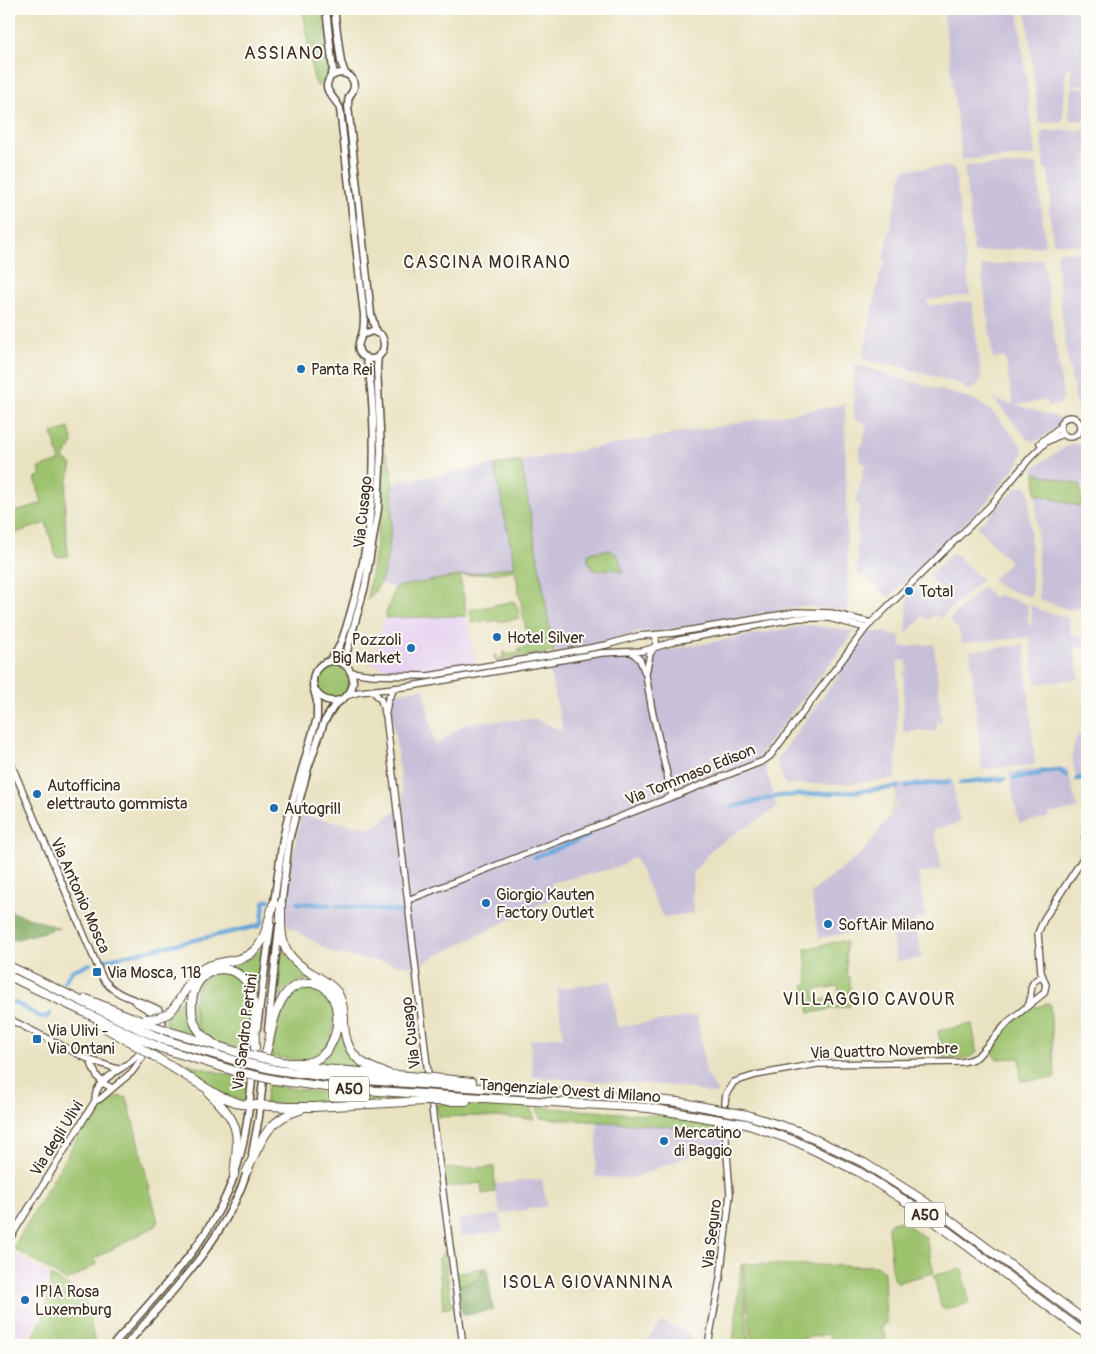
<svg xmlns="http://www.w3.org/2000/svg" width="1096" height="1354" viewBox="0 0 1096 1354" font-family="Pangolin,sans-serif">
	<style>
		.built { fill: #e7d2ef }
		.industrial { fill: #c8bfd8 }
		.green { fill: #9dc36e; stroke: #6c7646; fill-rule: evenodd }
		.forest { fill: #7ea961; stroke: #5c6a40 }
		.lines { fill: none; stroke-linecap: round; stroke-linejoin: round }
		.stream { stroke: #66a4d8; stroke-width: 1 }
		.canal { stroke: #66a4d8; stroke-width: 4.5 }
		.tertiary-casing { stroke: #554636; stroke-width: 8 }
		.secondary-casing { stroke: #554636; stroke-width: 9 }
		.motorway-casing { stroke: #554636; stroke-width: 10 }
		.tertiary { stroke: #fff; stroke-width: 5.5 }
		.secondary { stroke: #fff; stroke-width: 6 }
		.motorway { stroke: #fff; stroke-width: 8 }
		.motorway-bridge-casing { stroke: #554636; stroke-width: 10; stroke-linecap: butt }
		.motorway-bridge { stroke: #fff; stroke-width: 8 }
		.poi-dot { fill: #1f6fb2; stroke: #fdfcf7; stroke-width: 2 }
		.labels { text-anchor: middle; stroke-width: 4; stroke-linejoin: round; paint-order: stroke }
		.shield { fill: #fdfcf7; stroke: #75695f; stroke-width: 1 }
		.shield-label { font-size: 15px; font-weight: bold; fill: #3b2a1e }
		.poi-label { font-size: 16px; fill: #3b2a1e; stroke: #fdfcf7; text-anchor: start }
		.street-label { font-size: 16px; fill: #3b2a1e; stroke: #fdfcf7 }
		.neighbourhood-label { font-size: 18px; letter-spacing: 1px; fill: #3b2a1e; stroke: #fdfcf7 }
	</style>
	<rect width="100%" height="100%" fill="#fdfcf7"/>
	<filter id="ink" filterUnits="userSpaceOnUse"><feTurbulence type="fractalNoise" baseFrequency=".02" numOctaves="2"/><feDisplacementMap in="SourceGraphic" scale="10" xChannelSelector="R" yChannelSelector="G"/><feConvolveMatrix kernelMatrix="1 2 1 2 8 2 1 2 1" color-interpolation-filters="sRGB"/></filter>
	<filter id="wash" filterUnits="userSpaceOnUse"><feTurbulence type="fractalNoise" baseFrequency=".0096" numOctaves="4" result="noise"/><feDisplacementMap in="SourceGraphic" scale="20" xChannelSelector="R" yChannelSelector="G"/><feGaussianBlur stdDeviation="1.12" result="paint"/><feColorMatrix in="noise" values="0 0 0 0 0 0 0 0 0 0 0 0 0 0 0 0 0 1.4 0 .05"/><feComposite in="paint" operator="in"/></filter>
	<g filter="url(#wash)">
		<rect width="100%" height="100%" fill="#e9e2c1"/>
		<path class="built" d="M 467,616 L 476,665 L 423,674 L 404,673 L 370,664 L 385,618 Z
			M 17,1255 L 48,1274 L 36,1325 L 24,1345 L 9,1345 L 9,1268 Z"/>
		<path class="industrial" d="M 943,9 L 1018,9 L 1035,154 L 1033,156 L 962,159 Z
			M 1026,9 L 1087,9 L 1087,85 L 1071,84 L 1072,68 L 1066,68 L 1063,122 L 1039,123 Z
			M 1071,87 L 1087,88 L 1087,120 L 1069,120 Z
			M 1087,130 L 1087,246 L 1055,243 L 1053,242 L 1049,206 L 1051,206 L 1048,169 L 1044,169 L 1041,133 L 1044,131 Z
			M 1037,164 L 1045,244 L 1043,246 L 974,253 L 964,166 Z
			M 949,167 L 955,170 L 970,295 L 927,300 L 928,306 L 972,301 L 981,378 L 978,385 L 972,389 L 966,390 L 961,384 L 890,364 L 888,366 L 865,359 L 863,356 L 881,269 L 884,267 L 885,259 L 883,259 L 903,171 L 906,169 Z
			M 1060,251 L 1087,253 L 1087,419 L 1079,418 L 1066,351 L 1056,255 Z
			M 1043,259 L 1063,396 L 1060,404 L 1048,406 L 1046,400 L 1017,405 L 1062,419 L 1058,426 L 1040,439 L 1031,441 L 1027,439 L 994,399 L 1013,404 L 1005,357 L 993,359 L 981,266 Z
			M 854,364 L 977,401 L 993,412 L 1022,446 L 1023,451 L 1020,461 L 995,492 L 990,496 L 990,499 L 933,554 L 931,554 L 926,558 L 926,561 L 888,598 L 864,574 L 861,577 L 857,572 L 857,530 L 859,505 L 855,504 L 865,464 L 861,463 L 859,456 L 867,423 L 854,419 Z
			M 845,404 L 848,611 L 803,606 L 662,631 L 640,631 L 617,639 L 554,652 L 521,461 Z
			M 1070,444 L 1087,444 L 1087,487 L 1081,488 L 1080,485 L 1032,472 L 1036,466 Z
			M 494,465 L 515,566 L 395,587 L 380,584 L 387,549 L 392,505 L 392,483 Z
			M 1024,485 L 1029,490 L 1032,593 L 1029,596 L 1002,588 L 992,580 L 1010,562 L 977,527 L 1017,488 Z
			M 1036,494 L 1082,507 L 1081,499 L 1087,499 L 1087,598 L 1085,598 L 1086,608 L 1067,609 L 1039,599 Z
			M 953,552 L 982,580 L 940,618 L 935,614 L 928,620 L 923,616 L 906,633 L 908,595 L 916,586 L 927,596 L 937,586 L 928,575 Z
			M 983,587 L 995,598 L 997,595 L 1027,604 L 1029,625 L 1032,625 L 1030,605 L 1039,608 L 1039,610 L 1068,618 L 1071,634 L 1087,638 L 1087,649 L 1074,646 L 1079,679 L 1035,684 L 1030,637 L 962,643 L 958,629 L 949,620 Z
			M 808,625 L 855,631 L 761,753 L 777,808 L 715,846 L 693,872 L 692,890 L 693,913 L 663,917 L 634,857 L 631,858 L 622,866 L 551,883 L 557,896 L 414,967 L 335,954 L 288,926 L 284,919 L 288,880 L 301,816 L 373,828 L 404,805 L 392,712 L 391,702 L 393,696 L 397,693 L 423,688 L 435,745 L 468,722 L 535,719 L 563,731 L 548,666 L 615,654 L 640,655 Z
			M 870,632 L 883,632 L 901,637 L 901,647 L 934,644 L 942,722 L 937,722 L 937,731 L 910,731 L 910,732 L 903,732 L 904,672 L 906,672 L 907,661 L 898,660 L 896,779 L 841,784 L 785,784 L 776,761 Z
			M 1024,645 L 1035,762 L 1034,765 L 982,769 L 970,651 Z
			M 1079,734 L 1087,734 L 1087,776 L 1076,778 L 1072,757 L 1075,740 Z
			M 1059,767 L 1066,768 L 1068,771 L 1078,809 L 1048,814 L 1048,818 L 1019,823 L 1008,772 Z
			M 952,778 L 960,823 L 934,829 L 942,869 L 918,874 L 926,917 L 914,919 L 922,958 L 897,962 L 890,926 L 819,938 L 811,893 L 864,851 L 899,803 L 896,784 Z
			M 611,981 L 617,1027 L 697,1016 L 706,1073 L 717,1091 L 717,1095 L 682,1087 L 660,1085 L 533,1077 L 530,1040 L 563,1036 L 557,989 Z
			M 598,1121 L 665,1126 L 704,1131 L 723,1136 L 723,1147 L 703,1151 L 632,1178 L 595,1177 Z
			M 542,1179 L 547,1206 L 500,1214 L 503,1231 L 461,1237 L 458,1220 L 500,1214 L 494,1184 Z
			M 661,1322 L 688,1332 L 695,1345 L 643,1345 Z"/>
		<path class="green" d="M 303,9 L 323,9 C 325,26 340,80 317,86 L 313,76 Z
			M 69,428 L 73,443 L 63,459 L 72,465 C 61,497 66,523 68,556 L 56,557 L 46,523 L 9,535 L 9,497 L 14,512 L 42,503 L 35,478 L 41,475 L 39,468 L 60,461 L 52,433 Z
			M 385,452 C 400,469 390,559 381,581 C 378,588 372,595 367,600 L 381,510 Z
			M 521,461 L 554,652 L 496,661 L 494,655 L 495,654 L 496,659 L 503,658 L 503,652 L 504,651 L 505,655 L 519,653 L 519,649 L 529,647 L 515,570 L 493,574 L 492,573 L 460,576 L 467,616 L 385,618 L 395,587 L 515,566 L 494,465 Z
			M 1035,473 L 1080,485 L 1083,507 L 1036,494 Z
			M 606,550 C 620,551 620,562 623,573 L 614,569 L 597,571 L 594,570 L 588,561 L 588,555 L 593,552 Z
			M 514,601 L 518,609 L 520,618 L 498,622 L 498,620 L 489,622 L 488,620 L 472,623 L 470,611 L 472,608 L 480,607 L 481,608 Z
			M317 682a16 16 0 1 1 32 0a16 16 0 1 1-32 0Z
			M 841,941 L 846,942 L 847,977 L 850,977 L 850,1006 L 810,1013 L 804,985 L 808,984 L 805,949 ZM 838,986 L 840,997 L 816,1001 L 814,990 Z
			M 282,944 C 293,975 323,972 337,996 C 353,1022 328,1037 361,1065 L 362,1069 L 311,1065 C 317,1062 323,1059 328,1055 C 333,1049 336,1041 338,1034 C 351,988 298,957 276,1004 Z
			M 263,948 L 256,999 L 253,990 L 245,976 L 210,970 L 191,996 L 202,1039 L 164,1027 L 166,1023 L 165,1018 L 207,969 L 247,960 Z
			M 218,972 L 235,975 L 248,989 L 252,1006 L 250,1051 C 235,1047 218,1045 206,1036 C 190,1023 190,989 207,977 C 210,975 215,974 218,972 Z
			M 301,986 L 318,987 L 329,995 L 336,1018 L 329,1045 L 310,1060 L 297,1060 L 271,1056 L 282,1005 L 287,995 Z
			M 1047,1003 L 1050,1004 L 1055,1078 L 1021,1081 L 1020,1058 L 997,1059 L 989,1050 L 1014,1021 L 1032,1005 L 1038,1007 Z
			M 972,1024 L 977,1053 C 967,1060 956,1059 944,1059 L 938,1031 Z
			M 160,1053 L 195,1066 L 247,1080 L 245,1102 L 225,1095 L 159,1055 Z
			M 268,1085 L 325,1093 L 392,1098 L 391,1101 L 310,1104 L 265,1104 Z
			M 119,1096 L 127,1098 L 158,1222 L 156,1226 L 95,1258 L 97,1264 L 67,1281 L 13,1248 L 87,1121 L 99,1108 Z
			M 436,1104 L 494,1105 L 530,1107 L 535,1119 L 471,1116 L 438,1117 Z
			M 537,1107 L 662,1116 L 722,1127 L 723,1136 L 665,1126 L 540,1118 Z
			M 494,1167 L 495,1192 L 482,1194 L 481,1183 L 446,1187 L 443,1169 Z
			M 898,1221 L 903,1222 L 926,1238 L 934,1273 L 897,1282 L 893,1279 L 888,1226 L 892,1222 Z
			M 444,1251 L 452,1307 L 443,1309 L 439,1264 L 439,1258 Z
			M 742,1264 L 749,1345 L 733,1345 L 741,1265 Z
			M 743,1264 L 877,1266 L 884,1271 L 886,1324 L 882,1325 L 882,1332 L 886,1334 L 886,1345 L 831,1345 L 829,1334 L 763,1345 L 752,1345 Z
			M 482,1268 C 481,1282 469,1283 458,1285 L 456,1273 Z
			M 962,1269 L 969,1302 L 967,1304 L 943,1309 L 941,1307 L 934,1275 Z
			M 51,1276 L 85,1296 L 95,1345 L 29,1345 L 45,1314 Z"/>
		<path class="forest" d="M 9,911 L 59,928 L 9,941 Z
			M 482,1268 L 487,1268 L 493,1310 L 462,1315 L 458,1285 C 469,1283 481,1282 482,1268 Z"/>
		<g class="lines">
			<path class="stream" d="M 1016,775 L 1040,772
				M 961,781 L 1001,776
				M 891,812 L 897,800 L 896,787"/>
			<path class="canal" d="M 1014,778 L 1040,775 L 1040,772 L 1060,770 L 1066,776
				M 1077,779 L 1087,777
				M 961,783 L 1004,779
				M 907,786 L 949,782
				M 732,807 L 779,796 L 851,792 L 898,787
				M 535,857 L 587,837
				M 297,903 L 329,905
				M 337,906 L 405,912
				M 100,961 L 258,926 L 262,922 L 264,902 L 269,900
				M 64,982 L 73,970 L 90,964
				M 9,1000 L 41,1017 L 46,1017 L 50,1014"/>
		</g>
	</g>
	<g filter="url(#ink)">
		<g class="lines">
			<defs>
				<path id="tertiary" d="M1060 427a10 10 0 1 1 20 0a10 10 0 1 1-20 0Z
					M 1040,443 L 1060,427
					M 632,652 L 640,660 L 646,675 L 652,710 L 672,796
					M 350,672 L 373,675 L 428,676 L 557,654 L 606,645 L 638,636 L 674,633 L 796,612 L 831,613 L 871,623
					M 646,673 L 650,654 L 656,644 L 656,636
					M 373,691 L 381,700 L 386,716 L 433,1116 L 463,1345
					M 346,696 L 359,692 L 411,686 L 601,653 L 643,651 L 679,640 L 798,618 L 829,618 L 866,628
					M 386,712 L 388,699 L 395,688
					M 9,759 L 102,977 C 116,999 138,998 159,1010 L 163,1023 L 147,1051 L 132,1072 L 100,1099 L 95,1101
					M 1087,833 L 1085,837 L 1087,842
					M 408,900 L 763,761 L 770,756 L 866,628 L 990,506 L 1030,458 L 1046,442 L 1062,434
					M 1029,1004 C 1033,994 1027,984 1039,978
					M 9,1019 L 90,1060 L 118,1069
					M 90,1060 C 95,1073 98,1083 113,1088
					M 725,1103 L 726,1094 L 734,1082 L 756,1075 L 817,1064 L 962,1062 L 970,1060 L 977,1057 L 1009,1021 L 1044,993 L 1046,985 L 1041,972 L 1038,933 L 1044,919 L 1084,857 L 1087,849
					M 9,1240 L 95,1101 C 94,1078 122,1071 135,1058 C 141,1053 160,1025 158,1018 C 155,1012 139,1006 133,1000
					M 708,1345 L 720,1279 L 730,1194 L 725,1126"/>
				<path id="secondary" d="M 326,9 L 333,70 C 332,76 328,79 327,85 C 326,93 337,100 340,109 L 364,315 C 364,321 364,329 362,335 C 359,342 355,350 363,356 C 377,366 390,348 381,335 L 372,331 L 362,335
					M 334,9 L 341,62 L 345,73
					M 332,76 C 341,70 354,74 354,86 C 354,91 351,93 349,97 C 348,100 348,103 348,106 L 371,314 L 376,332
					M313 681a20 20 0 1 1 40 0a20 20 0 1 1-40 0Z
					M 328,662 C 341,649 344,634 349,618 C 369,554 376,485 373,418 C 372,397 371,377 366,357
					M 347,667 L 347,651 L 365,586 L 378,509 L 381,450 L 377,367 L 378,356
					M 281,908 L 289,840 L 308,768 L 324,722 L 334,706 L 344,698
					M 273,909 L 283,839 L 288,817 L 317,718 L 317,701 L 313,686
					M 257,1028 L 271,924
					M 268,1030 L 279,926
					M 252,1154 L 259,1117 L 265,1062
					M 113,1345 C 157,1293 211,1242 234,1176 C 247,1139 250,1099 254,1060
					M 126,1345 C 171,1292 228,1237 248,1168"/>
				<path id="motorway" d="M 281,904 C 281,940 279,954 313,974 C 321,979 331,984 337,992 C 343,1001 344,1012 344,1022 C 345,1055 360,1065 389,1074
					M 9,966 L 139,1029
					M 9,976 L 136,1037
					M 86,999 L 143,1022
					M 169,1013 C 182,1001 187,981 201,970 C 209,964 220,963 230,961 C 264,956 265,934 273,905
					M 98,1024 L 132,1043
					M 171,1032 L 237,1052
					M 165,1040 L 237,1061
					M 218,1047 C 211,1042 205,1038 200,1032 C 188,1018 189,988 204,976 C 219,963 242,970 249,987 C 257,1005 254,1029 255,1048
					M 161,1048 L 235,1071
					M 266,1053 C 271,1035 273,1014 283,998 C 287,991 293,986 301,984 C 345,973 349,1046 313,1061 C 306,1064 297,1063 290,1063
					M 157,1058 L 219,1096 L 241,1104 L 287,1107 L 314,1107 L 424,1101
					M 276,1061 L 323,1069 L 421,1077
					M 276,1070 L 335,1078 L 422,1084
					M 433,1078 L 472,1082
					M 275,1080 L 334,1088 L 423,1094
					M 434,1085 L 633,1098 L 678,1102 L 720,1110
					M 209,1093 C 241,1124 239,1132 234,1175
					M 435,1095 L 649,1108 L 720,1120
					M 435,1101 L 466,1101
					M 747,1115 L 798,1131 L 864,1163 L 921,1199 L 1087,1322
					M 746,1124 L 795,1141 L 859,1172 L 915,1207 L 1087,1335
					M 247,1171 C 260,1143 267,1119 300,1110"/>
			</defs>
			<use href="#tertiary" class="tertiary-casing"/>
			<use href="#secondary" class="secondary-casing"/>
			<use href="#motorway" class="motorway-casing"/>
			<use href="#tertiary" class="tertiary"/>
			<use href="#secondary" class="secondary"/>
			<use href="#motorway" class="motorway"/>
			<defs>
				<path id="motorway-bridge" d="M 146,1019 L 158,1018 L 169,1013
					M 143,1022 L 171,1032
					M 139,1029 L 165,1040
					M 136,1037 L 161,1048
					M 132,1043 L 157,1058
					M 237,1052 L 276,1061
					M 237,1061 L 276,1070
					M 235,1071 L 275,1080
					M 421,1077 L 433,1078
					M 422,1084 L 434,1085
					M 423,1094 L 435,1095
					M 424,1101 L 435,1101
					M 720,1110 L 747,1115
					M 720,1120 L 746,1124"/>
			</defs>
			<use href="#motorway-bridge" class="motorway-bridge-casing"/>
			<use href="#motorway-bridge" class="motorway-bridge"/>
		</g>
	</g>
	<g class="poi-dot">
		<circle cx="301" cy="369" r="5"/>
		<circle cx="909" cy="591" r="5"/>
		<circle cx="497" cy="637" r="5"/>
		<circle cx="411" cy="648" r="5"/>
		<circle cx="37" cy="794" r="5"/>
		<circle cx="274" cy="808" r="5"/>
		<circle cx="486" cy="903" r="5"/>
		<circle cx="828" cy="924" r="5"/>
		<rect x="92" y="967" width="10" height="10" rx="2.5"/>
		<rect x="32" y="1034" width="10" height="10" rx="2.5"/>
		<circle cx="664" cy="1141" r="5"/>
		<circle cx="25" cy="1300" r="5"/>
	</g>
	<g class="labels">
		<g class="shield">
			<rect x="329" y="1076.5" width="40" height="25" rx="4"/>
			<rect x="905" y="1202.5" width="40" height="25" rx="4"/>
		</g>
		<g class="shield-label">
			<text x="349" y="1094">A50</text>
			<text x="925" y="1220">A50</text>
		</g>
		<g class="poi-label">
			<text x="311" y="375">Panta Rei</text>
			<text x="919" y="597">Total</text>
			<text x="507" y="643">Hotel Silver</text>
			<text x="401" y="645" text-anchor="end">Pozzoli<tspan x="401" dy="18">Big Market</tspan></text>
			<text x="47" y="791">Autofficina<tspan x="47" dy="18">elettrauto gommista</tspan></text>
			<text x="284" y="814">Autogrill</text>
			<text x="496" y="900">Giorgio Kauten<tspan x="496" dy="18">Factory Outlet</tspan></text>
			<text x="838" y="930">SoftAir Milano</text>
			<text x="107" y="978">Via Mosca, 118</text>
			<text x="47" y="1036">Via Ulivi -<tspan x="47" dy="18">Via Ontani</tspan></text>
			<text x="674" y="1138">Mercatino<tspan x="674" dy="18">di Baggio</tspan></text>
			<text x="35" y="1297">IPIA Rosa<tspan x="35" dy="18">Luxemburg</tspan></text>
		</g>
		<g class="street-label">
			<text transform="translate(362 512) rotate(-84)" y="6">Via Cusago</text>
			<text transform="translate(690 774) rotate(-22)" y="6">Via Tommaso Edison</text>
			<text transform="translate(81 895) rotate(66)" y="6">Via Antonio Mosca</text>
			<text transform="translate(244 1032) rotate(-83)" y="6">Via Sandro Pertini</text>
			<text transform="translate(410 1033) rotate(-97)" y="6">Via Cusago</text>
			<text transform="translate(884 1050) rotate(-2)" y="6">Via Quattro Novembre</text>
			<text transform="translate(570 1090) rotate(4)" y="6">Tangenziale Ovest di Milano</text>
			<text transform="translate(56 1138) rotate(-58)" y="6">Via degli Ulivi</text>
			<text transform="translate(711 1234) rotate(-83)" y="6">Via Seguro</text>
		</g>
		<g class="neighbourhood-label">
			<text x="284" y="59">ASSIANO</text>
			<text x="487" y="268">CASCINA MOIRANO</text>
			<text x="869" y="1005">VILLAGGIO CAVOUR</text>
			<text x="588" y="1288">ISOLA GIOVANNINA</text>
		</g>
	</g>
	<rect width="1096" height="1354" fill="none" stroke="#fdfcf7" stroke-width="30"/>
</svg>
